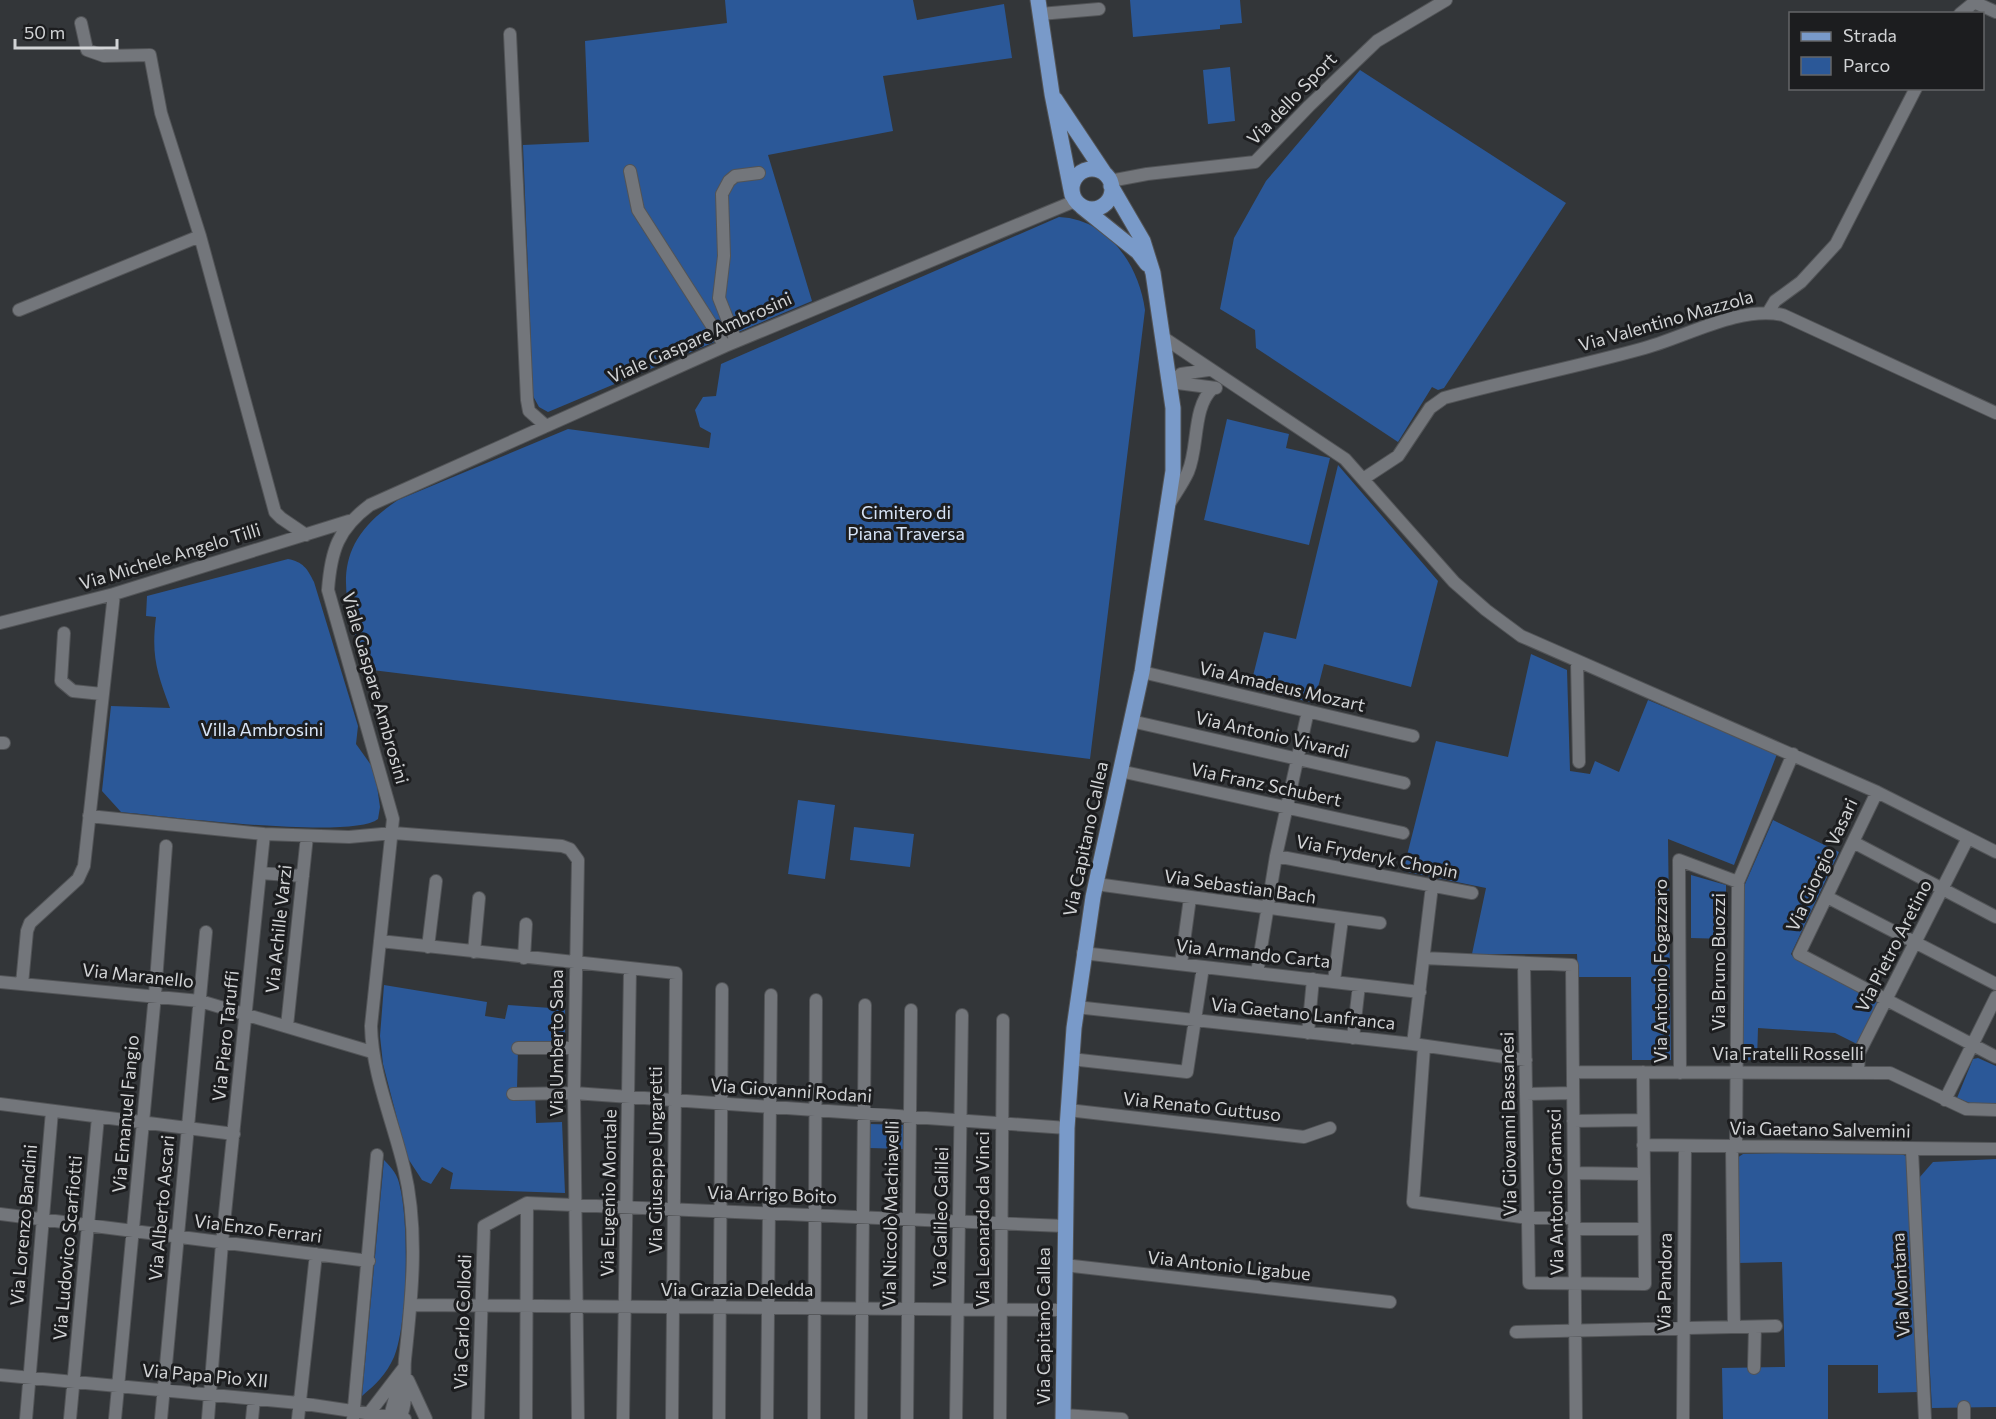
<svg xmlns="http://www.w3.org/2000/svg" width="1996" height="1419" viewBox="0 0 1996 1419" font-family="Commissioner,sans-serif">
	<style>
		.green { fill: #2b5898 }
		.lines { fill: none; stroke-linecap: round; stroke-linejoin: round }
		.street-casing { stroke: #525457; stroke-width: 14 }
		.primary-casing { stroke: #525457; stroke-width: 17 }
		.street { stroke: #73767b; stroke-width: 12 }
		.primary { stroke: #799ac9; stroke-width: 15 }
		.labels { text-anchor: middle; stroke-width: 6; stroke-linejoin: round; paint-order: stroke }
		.street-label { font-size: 18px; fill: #d1d3d5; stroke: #1c1d1f }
		.park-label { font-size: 18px; fill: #d7e4f7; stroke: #1c1d1f }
	</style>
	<rect width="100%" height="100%" fill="#333639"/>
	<path class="green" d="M 725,0 L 913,0 L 917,20 L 1004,4 L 1012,58 L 883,76 L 893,131 L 768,155 L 812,301 L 548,412 L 539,407 L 533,396 L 523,145 L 589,142 L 585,41 L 727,23 Z
		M 1130,0 L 1240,0 L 1242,23 L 1220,25 L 1220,29 L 1133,37 Z
		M 1230,67 L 1235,121 L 1208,124 L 1203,70 Z
		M 1360,70 L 1566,203 L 1444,388 L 1438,390 L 1432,387 L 1398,442 L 1256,348 L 1255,330 L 1220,309 L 1234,238 L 1266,181 Z
		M 1059,217 C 1108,219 1139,265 1145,310 L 1090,759 L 364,669 C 345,597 324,549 398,500 L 568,429 L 709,448 L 711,433 L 700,427 L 695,410 L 703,397 L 716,396 L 721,364 Z
		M 1227,419 L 1289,434 L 1286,448 L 1330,458 L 1309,545 L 1204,520 Z
		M 1338,465 L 1438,581 L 1411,687 L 1324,664 L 1314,703 L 1250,688 L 1264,632 L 1296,639 Z
		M 288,559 C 303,562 307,568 314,582 L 358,726 L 356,744 L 371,765 L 377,786 L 380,807 L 378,819 C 353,840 162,816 121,812 L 102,791 L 111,706 L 170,708 C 157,673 151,656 156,617 L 146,616 L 147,596 Z
		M 1531,654 L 1567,670 L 1570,771 L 1590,774 L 1595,761 L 1619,772 L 1648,700 L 1777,754 L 1734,865 L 1668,839 L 1671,1060 L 1632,1060 L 1631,977 L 1578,977 L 1577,954 L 1472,954 L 1486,888 L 1403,871 L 1436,741 L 1508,757 Z
		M 798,800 L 835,805 L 825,879 L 788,874 Z
		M 1773,820 L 1839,852 L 1791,954 L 1794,958 L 1878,1001 L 1857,1044 L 1835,1033 L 1758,1028 L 1757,1061 L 1739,1059 L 1742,891 Z
		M 854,827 L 914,834 L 910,867 L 850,860 Z
		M 1691,875 L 1726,885 L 1726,939 L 1691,938 Z
		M 384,985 L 487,1002 L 485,1016 L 505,1019 L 508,1005 L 565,1009 L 565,1049 L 518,1048 L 517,1089 L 535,1089 L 536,1123 L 562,1122 L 565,1193 L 450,1189 L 453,1173 L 442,1167 L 431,1184 L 422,1180 L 407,1157 L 383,1064 L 380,1036 Z
		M 1978,1058 L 1996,1066 L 1996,1106 L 1978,1106 L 1957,1098 L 1973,1059 Z
		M 869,1124 L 907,1125 L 906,1149 L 869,1148 Z
		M 1780,1153 L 1899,1153 L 1906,1156 L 1909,1162 L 1919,1392 L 1878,1393 L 1878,1365 L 1828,1365 L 1828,1419 L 1723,1419 L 1722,1368 L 1785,1367 L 1782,1262 L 1738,1263 L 1737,1158 L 1743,1154 Z
		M 1996,1159 L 1996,1407 L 1932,1408 L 1919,1178 L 1933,1162 Z
		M 384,1160 C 392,1168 398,1175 400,1187 C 409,1224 408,1323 394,1357 C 386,1375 376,1384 362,1396 Z"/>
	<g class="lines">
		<defs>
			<path id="street" d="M 1976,3 L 1996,12
				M 1040,14 L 1099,9
				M 1960,14 L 1977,0
				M 81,23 L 87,50 L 104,56 L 150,55 L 161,113 L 200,236 L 275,512 L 281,518 L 306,535
				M 510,34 L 527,400 L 529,411 L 546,426
				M 630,171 L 638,210 L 725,346
				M 1110,181 L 1147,174 L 1255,162 L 1309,106 L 1377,41 L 1446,0
				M 19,310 L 200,236
				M 1769,311 L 1775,301 L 1801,282 L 1836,244 L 1916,88
				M 1164,338 L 1345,459 L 1454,582 L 1486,610 L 1521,636 L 1877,792 L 1996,852
				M 736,341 L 719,298 L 724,256 L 722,194 L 729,181 L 735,176 L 759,173
				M 1170,382 L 1216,388
				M 1170,382 L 1181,374 L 1208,370
				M 1363,479 L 1398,456 L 1430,408 L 1444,398 C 1510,380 1576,367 1641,349 C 1684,338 1739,305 1783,315 L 1996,413
				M 1169,504 C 1175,494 1183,483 1188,472 C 1199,447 1192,407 1213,388
				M 0,623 L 114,594 L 349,521
				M 64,633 L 61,681 L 73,691 L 102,694
				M 1577,662 L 1579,762
				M 1142,672 L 1413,736
				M 1131,721 L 1404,783
				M 0,743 L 4,743
				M 1120,771 L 1403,833
				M 1877,792 L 1799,954 L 1996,1057
				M 89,816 L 264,834 L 349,837 L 393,833 L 562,846 L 570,849 L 578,860 L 574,1093 L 578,1419
				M 1853,842 L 1996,917
				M 1276,856 L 1472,893
				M 260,873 L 303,876
				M 1096,884 L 1380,923
				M 1827,897 L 1996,984
				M 380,941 L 676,973 L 672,1419
				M 428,947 L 436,881
				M 474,952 L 479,898
				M 1083,953 L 1420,992
				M 524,958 L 526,924
				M 1424,958 L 1572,965 L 1576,1419
				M 1181,964 L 1190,898
				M 1524,964 L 1529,1283 L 1645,1284 L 1643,1072
				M 1257,973 L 1276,856 L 1308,711
				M 1334,981 L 1342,919
				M 0,982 L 200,1001 L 372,1052
				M 22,984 L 27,931 L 30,923 L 78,879 L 84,866 L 114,594
				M 1076,1007 L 1413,1044 L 1526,1060
				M 287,1026 L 307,836
				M 1308,1033 L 1313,979
				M 1353,1038 L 1359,985
				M 1413,1044 L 1432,886
				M 1424,1047 L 1413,1202 L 1528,1218 L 1574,1218
				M 518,1048 L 574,1048
				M 1071,1059 L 1187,1072 L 1203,967
				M 1573,1072 L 1890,1073 L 1966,1109 L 1996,1110
				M 1858,1072 L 1859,1053 L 1968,838
				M 1680,1073 L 1679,860 L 1738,882
				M 513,1094 L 574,1093 L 1067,1128
				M 1526,1094 L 1573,1093
				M 1945,1100 L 1996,997
				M 0,1104 L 234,1134
				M 1068,1110 L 1304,1137 L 1330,1128
				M 1573,1121 L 1643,1120
				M 1643,1145 L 1996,1149
				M 1732,1147 L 1734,1327
				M 1736,1147 L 1738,882 L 1793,754
				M 1912,1150 L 1925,1419
				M 1574,1173 L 1643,1174
				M 0,1214 L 369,1261
				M 1574,1229 L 1644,1229
				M 1064,1265 L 1390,1302
				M 411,1305 L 1063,1310
				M 1516,1332 L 1776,1326
				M 1754,1368 L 1755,1327
				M 0,1375 L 299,1403 L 405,1419
				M 408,1380 L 426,1419
				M 1964,1407 L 1964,1419
				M 370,1412 L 403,1369
				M 1063,1415 L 1122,1419
				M 390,1416 L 399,1383
				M 400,1418 C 409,1400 403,1378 405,1359 C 412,1296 419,1230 404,1168 C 393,1121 372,1074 371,1026 L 393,819 L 328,590 C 331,550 338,529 370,505 L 725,346 L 1075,201
				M 26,1419 L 52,1111
				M 70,1419 L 98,1117
				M 115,1419 L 155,995 L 166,846
				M 161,1419 L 206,932
				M 208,1419 L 222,1243 L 264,834
				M 252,1419 L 254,1399
				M 298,1419 L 316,1254
				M 353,1419 L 377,1155
				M 478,1419 L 484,1226 L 527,1203 L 1064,1226
				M 526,1419 L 527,1203
				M 623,1419 L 630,969
				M 719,1419 L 722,989
				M 767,1419 L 771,995
				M 814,1419 L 816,1000
				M 861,1419 L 865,1005
				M 907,1419 L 911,1010
				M 956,1419 L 962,1015
				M 1000,1419 L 1003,1020
				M 1683,1419 L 1685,1146"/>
			<path id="primary" d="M 1038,0 L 1052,94 L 1072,195
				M 1055,99 L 1105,174
				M1072 189a20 20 0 1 1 40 0a20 20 0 1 1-40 0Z
				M 1082,207 L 1138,252 L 1147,264
				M 1063,1419 L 1067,1128 L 1074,1028 L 1093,897 L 1142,672 L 1173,471 L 1173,408 L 1153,273 L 1143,241 L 1111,186"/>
		</defs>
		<use href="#street" class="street-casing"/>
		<use href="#primary" class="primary-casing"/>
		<use href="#street" class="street"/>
		<use href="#primary" class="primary"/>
	</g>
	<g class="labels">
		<g class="street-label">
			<text transform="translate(1292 99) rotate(-46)" y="6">Via dello Sport</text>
			<text transform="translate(1666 321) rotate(-16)" y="6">Via Valentino Mazzola</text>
			<text transform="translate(700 338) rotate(-24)" y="6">Viale Gaspare Ambrosini</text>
			<text transform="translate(170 557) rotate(-17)" y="6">Via Michele Angelo Tilli</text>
			<text transform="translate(1282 687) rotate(13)" y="6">Via Amadeus Mozart</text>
			<text transform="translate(375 688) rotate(74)" y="6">Viale Gaspare Ambrosini</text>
			<text transform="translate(1272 735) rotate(13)" y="6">Via Antonio Vivardi</text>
			<text transform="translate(1266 785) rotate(12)" y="6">Via Franz Schubert</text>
			<text transform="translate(1086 839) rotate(-78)" y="6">Via Capitano Callea</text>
			<text transform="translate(1377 857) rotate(11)" y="6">Via Fryderyk Chopin</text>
			<text transform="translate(1822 865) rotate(-65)" y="6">Via Giorgio Vasari</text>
			<text transform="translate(1240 887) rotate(8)" y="6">Via Sebastian Bach</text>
			<text transform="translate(279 929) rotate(-84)" y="6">Via Achille Varzi</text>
			<text transform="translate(1894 946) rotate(-63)" y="6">Via Pietro Aretino</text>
			<text transform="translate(1253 954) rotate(6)" y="6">Via Armando Carta</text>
			<text transform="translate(1719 962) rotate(-90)" y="6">Via Bruno Buozzi</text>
			<text transform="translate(1661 971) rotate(-90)" y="6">Via Antonio Fogazzaro</text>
			<text transform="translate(138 976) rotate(6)" y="6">Via Maranello</text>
			<text transform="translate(1303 1014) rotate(6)" y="6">Via Gaetano Lanfranca</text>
			<text transform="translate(226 1036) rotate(-84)" y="6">Via Piero Taruffi</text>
			<text transform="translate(557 1043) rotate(-90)" y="6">Via Umberto Saba</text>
			<text x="1788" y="1060">Via Fratelli Rosselli</text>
			<text transform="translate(791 1091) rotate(4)" y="6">Via Giovanni Rodani</text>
			<text transform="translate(1202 1107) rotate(6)" y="6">Via Renato Guttuso</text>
			<text transform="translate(126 1114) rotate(-85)" y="6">Via Emanuel Fangio</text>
			<text transform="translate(1509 1124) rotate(-91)" y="6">Via Giovanni Bassanesi</text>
			<text transform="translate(1820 1130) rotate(1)" y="6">Via Gaetano Salvemini</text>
			<text transform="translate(656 1160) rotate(-90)" y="6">Via Giuseppe Ungaretti</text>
			<text transform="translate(1556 1192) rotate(-91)" y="6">Via Antonio Gramsci</text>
			<text transform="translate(609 1193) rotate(-89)" y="6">Via Eugenio Montale</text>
			<text transform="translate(772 1195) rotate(2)" y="6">Via Arrigo Boito</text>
			<text transform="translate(162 1208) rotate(-85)" y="6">Via Alberto Ascari</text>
			<text transform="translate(891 1214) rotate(-89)" y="6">Via Niccolò Machiavelli</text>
			<text transform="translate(941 1217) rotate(-89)" y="6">Via Galileo Galilei</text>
			<text transform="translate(983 1219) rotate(-90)" y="6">Via Leonardo da Vinci</text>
			<text transform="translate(24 1225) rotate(-85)" y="6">Via Lorenzo Bandini</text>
			<text transform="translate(258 1229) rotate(7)" y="6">Via Enzo Ferrari</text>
			<text transform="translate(68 1248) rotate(-85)" y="6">Via Ludovico Scarfiotti</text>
			<text transform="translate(1229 1266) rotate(6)" y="6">Via Antonio Ligabue</text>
			<text transform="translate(1665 1282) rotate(-89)" y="6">Via Pandora</text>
			<text transform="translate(1901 1285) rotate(-93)" y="6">Via Montana</text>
			<text x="737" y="1296">Via Grazia Deledda</text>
			<text transform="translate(463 1322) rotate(-88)" y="6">Via Carlo Collodi</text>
			<text transform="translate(1044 1326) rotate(-90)" y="6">Via Capitano Callea</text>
			<text transform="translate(205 1376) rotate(5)" y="6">Via Papa Pio XII</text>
		</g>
		<g class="park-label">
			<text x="906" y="519">Cimitero di<tspan x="906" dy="21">Piana Traversa</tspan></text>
			<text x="262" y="736">Villa Ambrosini</text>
		</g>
	</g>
	<rect x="1789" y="12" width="195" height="78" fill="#1c1d1f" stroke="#646668" stroke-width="1.5"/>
	<rect x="1801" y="32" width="30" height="9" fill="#799ac9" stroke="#646668" stroke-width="1.5"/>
	<text x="1843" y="42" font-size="18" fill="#d1d3d5">Strada</text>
	<rect x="1801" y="57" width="30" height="18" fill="#2b5898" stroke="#646668" stroke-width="1.5"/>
	<text x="1843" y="72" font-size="18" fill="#d1d3d5">Parco</text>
	<path d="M15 39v9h102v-9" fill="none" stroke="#d1d3d5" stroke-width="3"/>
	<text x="24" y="39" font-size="18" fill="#d1d3d5" stroke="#1c1d1f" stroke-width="4.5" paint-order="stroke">50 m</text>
</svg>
